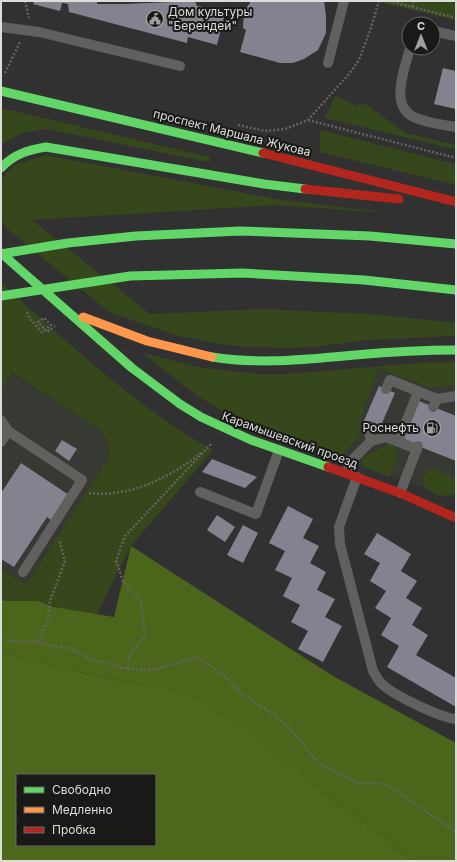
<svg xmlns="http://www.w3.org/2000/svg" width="457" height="862" viewBox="0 0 457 862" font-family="Inter,sans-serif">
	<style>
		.built { fill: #363a32 }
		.green { fill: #37471c }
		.forest { fill: #4b651a }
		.water { fill: #4d681a; fill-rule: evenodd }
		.building { fill: #82838f }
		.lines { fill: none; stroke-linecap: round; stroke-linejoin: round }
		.path { stroke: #636362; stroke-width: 2.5; stroke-dasharray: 2 2; stroke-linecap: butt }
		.lane { stroke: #60605f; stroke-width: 10 }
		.fast { stroke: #63d668; stroke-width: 9 }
		.slow { stroke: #ff974d; stroke-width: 9 }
		.jam { stroke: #b3261e; stroke-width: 9 }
		.labels { text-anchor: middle; stroke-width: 4; stroke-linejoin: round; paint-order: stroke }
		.poi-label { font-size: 12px; fill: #dcdddb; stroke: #191918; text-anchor: start }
		.street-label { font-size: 12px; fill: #dcdddb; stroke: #191918 }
	</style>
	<rect width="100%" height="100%" fill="#303130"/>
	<path class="built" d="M 378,368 L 427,387 L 456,385 L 456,493 L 451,496 L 442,496 L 426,488 L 364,467 L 342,456 L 361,434 L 360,421 Z
		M 11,373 L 98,429 L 107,437 L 110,445 L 107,460 L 26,586 L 1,569 L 1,390 Z"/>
	<path class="green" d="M 384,1 L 452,1 L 456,5 L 456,20 L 383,3 Z
		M 335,96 L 356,105 L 365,104 L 406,133 L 456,145 L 456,149 L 454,149 L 325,118 Z
		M 1,108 L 210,157 L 209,162 L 46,129 L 21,133 L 1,145 Z
		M 320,130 L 455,164 L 456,185 L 320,152 Z
		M 46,155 L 276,199 L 390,213 L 275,205 L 32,220 L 150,314 L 262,309 L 370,314 L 456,323 L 456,336 L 368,340 L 313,347 L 286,348 L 233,346 L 178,336 L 109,312 L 5,227 L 1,218 L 2,178 L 14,165 Z
		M 1,283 C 66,341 137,408 213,450 L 131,546 L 68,671 L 1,653 L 1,569 L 26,585 L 107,460 C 112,446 109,439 98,429 L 12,373 L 1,390 Z
		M 143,353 L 202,368 L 260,374 L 288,374 L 418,363 L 456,362 L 456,385 L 427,387 L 378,368 L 360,421 L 361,434 L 342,456 L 334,456 C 299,443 262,431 228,414 C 197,398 170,375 143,353 Z
		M 392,444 C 404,452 393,467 389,477 L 364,467 L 361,461 L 364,457 L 387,445 Z
		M 429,469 L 433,469 L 456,479 L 456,493 C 445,499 435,495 426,488 C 423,481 423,474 429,469 Z"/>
	<path class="forest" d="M 131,546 L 333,676 L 456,743 L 456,861 L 411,861 L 385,838 L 316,788 L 148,685 L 108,679 L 1,653 L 1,600 L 5,601 L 38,601 L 53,607 L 114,617 Z"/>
	<path class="water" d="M 1,653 L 108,679 L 148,685 L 189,697 L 243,728 L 316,788 L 385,838 L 411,861 L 1,861 ZM 17,775 L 155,775 L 155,845 L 17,845 Z"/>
	<path class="building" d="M 34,1 L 97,1 L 97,4 L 125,4 L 195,1 L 197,6 L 225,13 L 217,45 L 188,37 L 187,43 L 69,12 L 68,4 L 62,3 L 60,11 L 33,4 Z
		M 251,1 L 324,1 L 326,16 L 326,33 L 318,50 L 304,59 L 293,63 L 280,63 L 240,52 L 246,30 L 243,28 L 244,12 Z
		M 443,68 L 456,71 L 456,109 L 434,104 Z
		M 379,386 L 395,393 L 379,430 L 363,423 Z
		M 419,401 L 456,416 L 456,461 L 403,440 Z
		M 62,440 L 77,449 L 69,461 L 55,451 Z
		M 212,459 L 257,477 L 245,488 L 202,472 Z
		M 21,463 L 69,495 L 52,521 L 47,517 L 14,567 L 1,559 L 1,493 Z
		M 288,506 L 313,519 L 303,538 L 319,546 L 310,563 L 326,572 L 317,590 L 335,599 L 325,617 L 342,626 L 323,662 L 298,649 L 308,631 L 291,622 L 300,605 L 283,596 L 292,578 L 275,570 L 285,551 L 269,543 Z
		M 217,515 L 235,527 L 225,542 L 207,530 Z
		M 243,525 L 258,533 L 243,563 L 227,555 Z
		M 377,533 L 411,554 L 401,571 L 417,581 L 406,598 L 422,608 L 412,625 L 428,635 L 416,655 L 456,678 L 456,707 L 387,667 L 399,646 L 381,635 L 391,618 L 375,608 L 386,591 L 370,581 L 380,563 L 364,554 Z"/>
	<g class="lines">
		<path class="path" d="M 25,1 L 29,18
			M 389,1 L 412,7 L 414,1
			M 412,7 L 456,18
			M 5,73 L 20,42
			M 308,120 L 456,158
			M 238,125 L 265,131 L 285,129 L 308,120 L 349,74 L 359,60 L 371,28 L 379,1
			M 27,312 L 30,319 L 42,332 L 51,325 L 44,318 L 38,322 L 47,332 L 55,326
			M 89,493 C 129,498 172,477 202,452
			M 1,639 L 8,641 L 39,642 L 52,646 L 69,648 L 93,660 L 127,669 L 152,670 L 198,657 L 222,674 L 243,695 L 267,710 L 289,727 L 319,764 L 357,783 L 386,784 L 456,832
			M 39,642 L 48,621 L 50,601 L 65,561 L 59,540
			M 127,669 L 130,655 L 145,635 L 141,601 L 123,581 L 116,561 L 125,536 L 212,443"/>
		<path class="lane" d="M 1,27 L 39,32 L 180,66
			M 433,31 L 456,36
			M 410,48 C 405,69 388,107 416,118 C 428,123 443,125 456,127
			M 328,63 L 344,1
			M 386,389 L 390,380 L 437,399
			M 433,407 L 437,399 L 456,396
			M 1,420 L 8,431 L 1,442
			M 371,426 L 369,432 L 371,441
			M 8,431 L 82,480 L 23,572
			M 398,442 L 418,392
			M 346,473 L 351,461 L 371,441 L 386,437 L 417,449
			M 357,477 L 339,527 L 340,544 L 373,671 C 376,675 378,681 382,684 C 393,695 441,718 456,719
			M 200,492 L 256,514 L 279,450
			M 400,493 L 418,446"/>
		<path class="fast" d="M 1,91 L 263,153
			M 1,168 C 14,154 28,150 46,147 L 264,184 L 305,189
			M 1,253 L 132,368 L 180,404 L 201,417 L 251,440 L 328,467
			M 1,254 L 68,243 L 136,236 L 240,231 L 370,236 L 456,244
			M 1,296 L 130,276 L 242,273 L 364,280 L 456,290
			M 212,357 C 261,365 307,359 355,355 C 389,352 422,350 456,350"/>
		<path class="slow" d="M 83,317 L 147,341 L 212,357"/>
		<path class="jam" d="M 263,153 L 456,202
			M 305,189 L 399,199
			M 328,467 L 400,493 L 456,518"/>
	</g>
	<defs>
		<symbol id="civic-ring" viewBox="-11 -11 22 22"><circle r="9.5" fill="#191918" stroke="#a0a19f" stroke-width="1.5"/><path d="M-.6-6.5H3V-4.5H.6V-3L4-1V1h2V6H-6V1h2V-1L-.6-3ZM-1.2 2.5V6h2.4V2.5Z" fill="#a0a19f"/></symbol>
		<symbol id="fuel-ring" viewBox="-11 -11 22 22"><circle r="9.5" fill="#191918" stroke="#a0a19f" stroke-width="1.5"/><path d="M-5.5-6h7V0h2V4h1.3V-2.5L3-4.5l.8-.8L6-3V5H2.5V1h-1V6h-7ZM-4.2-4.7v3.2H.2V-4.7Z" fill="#a0a19f"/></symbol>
	</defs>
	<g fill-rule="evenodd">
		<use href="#civic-ring" x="145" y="9" width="20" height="20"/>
		<use href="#fuel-ring" x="422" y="418" width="20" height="20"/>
	</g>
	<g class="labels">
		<g class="poi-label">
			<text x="168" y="16">Дом культуры<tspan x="168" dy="14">"Берендей"</tspan></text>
			<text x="419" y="432" text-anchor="end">Роснефть</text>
		</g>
		<g class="street-label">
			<text transform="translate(232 133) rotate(14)" y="4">проспект Маршала Жукова</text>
			<text transform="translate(290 440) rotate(20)" y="4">Карамышевский проезд</text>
		</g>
	</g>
	<rect width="457" height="862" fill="none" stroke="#dcdddb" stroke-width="4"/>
	<rect x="16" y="774" width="140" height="72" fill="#191918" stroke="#676766"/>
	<rect x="24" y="787" width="20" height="6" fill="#63d668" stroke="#676766"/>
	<text x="52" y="794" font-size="12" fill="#dcdddb">Свободно</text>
	<rect x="24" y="807" width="20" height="6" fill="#ff974d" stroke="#676766"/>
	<text x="52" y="814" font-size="12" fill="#dcdddb">Медленно</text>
	<rect x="24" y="827" width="20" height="6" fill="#b3261e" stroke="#676766"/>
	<text x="52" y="834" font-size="12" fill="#dcdddb">Пробка</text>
	<g transform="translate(421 36)"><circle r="19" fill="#191918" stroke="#676766"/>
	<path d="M0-3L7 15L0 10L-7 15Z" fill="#a0a19f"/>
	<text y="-6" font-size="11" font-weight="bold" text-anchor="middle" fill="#dcdddb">С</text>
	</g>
</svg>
